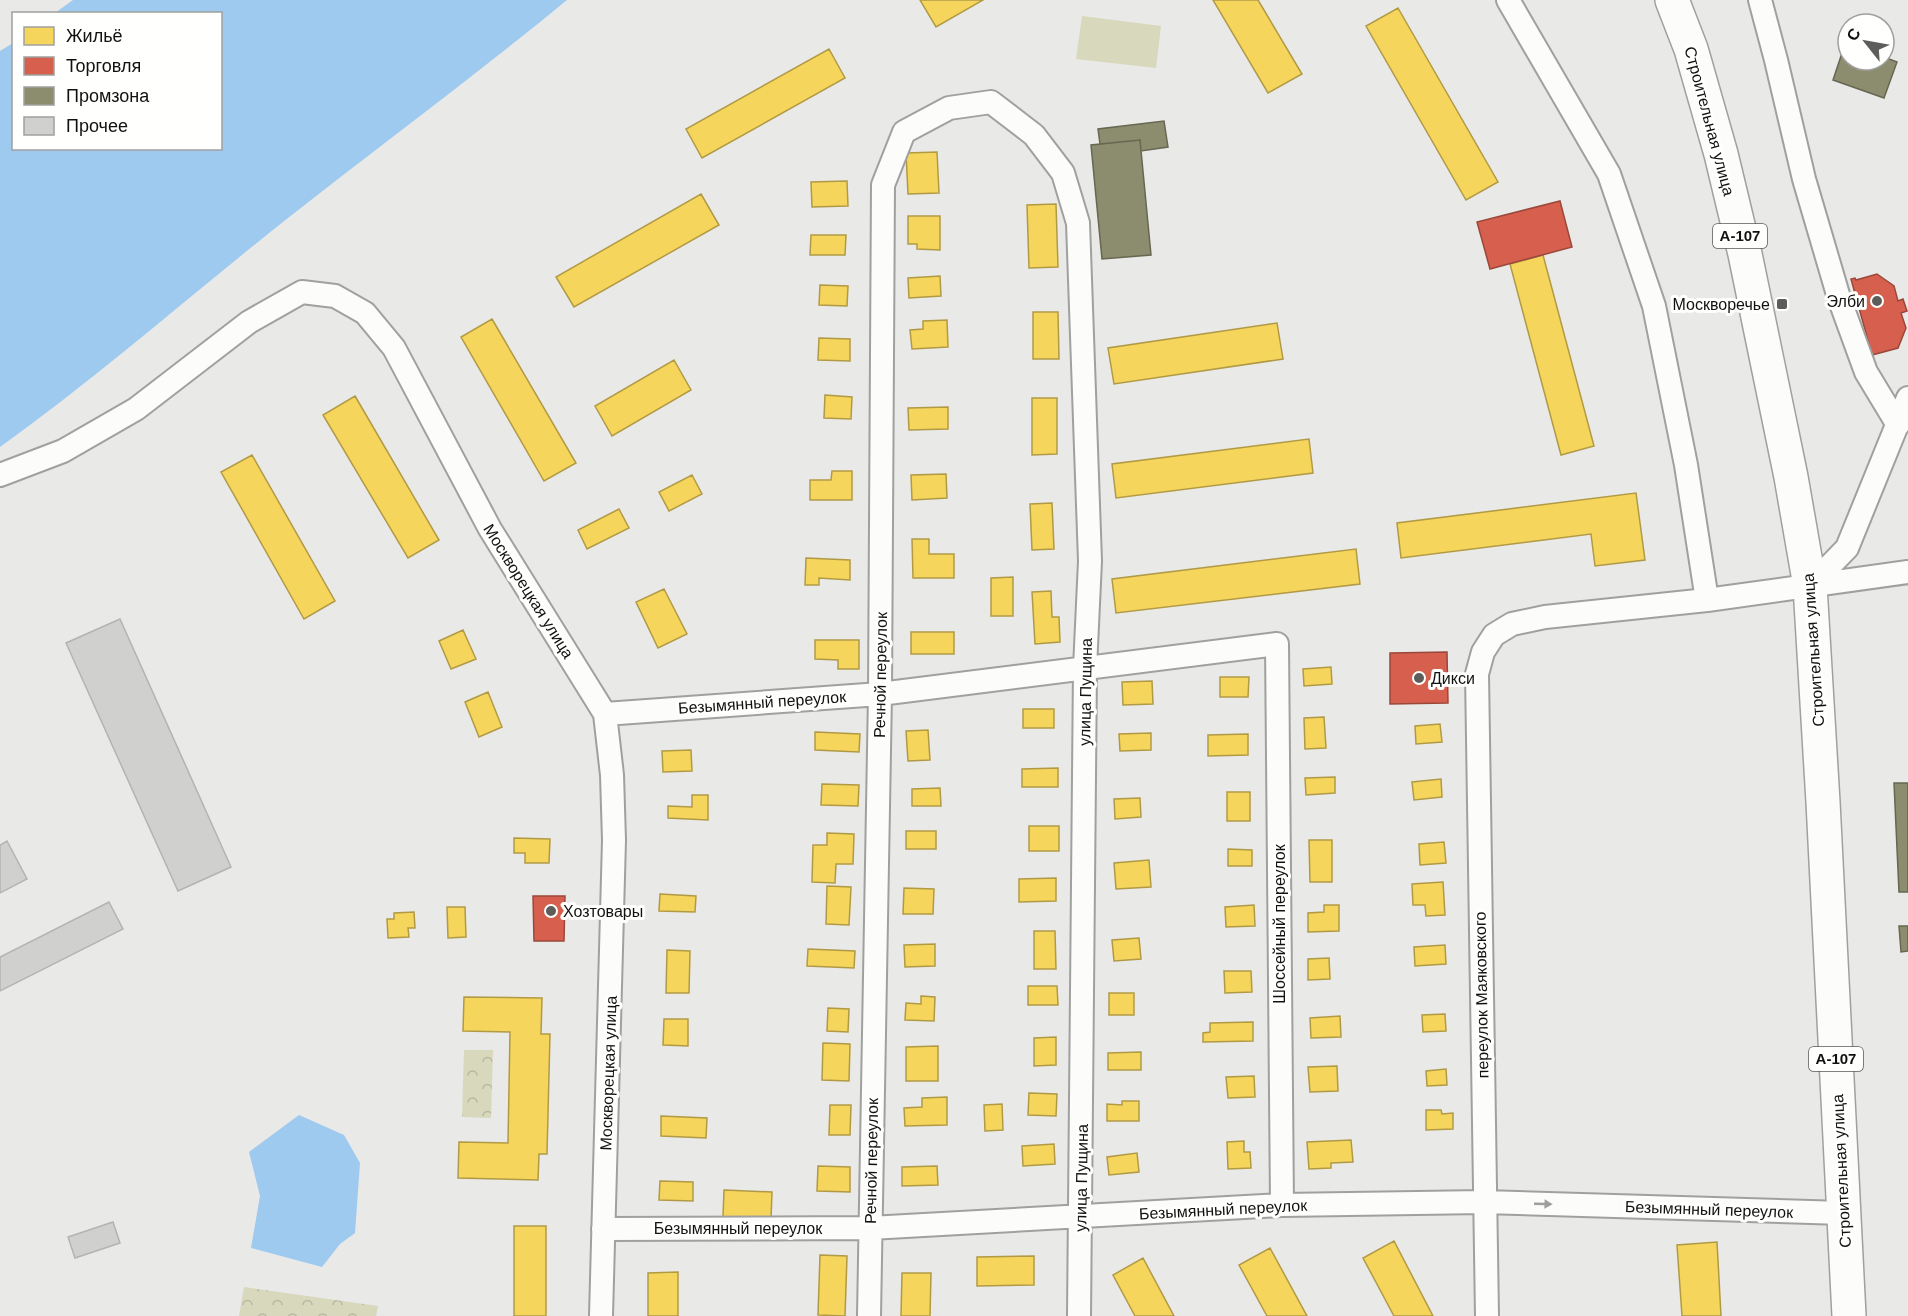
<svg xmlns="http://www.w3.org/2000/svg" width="1908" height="1316" viewBox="0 0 1908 1316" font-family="Helvetica,sans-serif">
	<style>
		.park { fill: url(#park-crowns) }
		.pitch { fill: #d8d8bd }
		.water { fill: #9ecaef }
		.homes { fill: #f6d55c; stroke: #b19a45; stroke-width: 1.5 }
		.shops { fill: #d6604d; stroke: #9b483b; stroke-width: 1.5 }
		.industry { fill: #8c8c6e; stroke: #676752; stroke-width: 1.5 }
		.building { fill: #d0d1cf; stroke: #b3b3b1; stroke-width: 1.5 }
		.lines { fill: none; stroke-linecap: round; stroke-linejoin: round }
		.minor-casing { stroke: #a0a09e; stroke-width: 26 }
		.highway-casing { stroke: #a0a09e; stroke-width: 36 }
		.minor { stroke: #fcfcfb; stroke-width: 22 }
		.highway { stroke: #fcfcfb; stroke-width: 33 }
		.oneway { fill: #9e9e9d }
		.poi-dot { fill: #5d5d5b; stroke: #fffffe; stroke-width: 2 }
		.labels { text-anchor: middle; stroke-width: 6; stroke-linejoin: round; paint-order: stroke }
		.shield { fill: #fffffe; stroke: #585857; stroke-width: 1.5 }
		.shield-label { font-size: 15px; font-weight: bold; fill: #111110 }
		.street-label { font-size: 16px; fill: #111110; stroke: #fffffe }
		.poi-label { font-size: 16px; fill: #111110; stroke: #fffffe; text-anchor: end }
	</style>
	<defs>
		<pattern id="park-crowns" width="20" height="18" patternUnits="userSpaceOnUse" patternTransform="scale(1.5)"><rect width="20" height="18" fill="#d8d8bd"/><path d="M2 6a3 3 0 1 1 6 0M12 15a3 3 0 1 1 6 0" fill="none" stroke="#b8b8a1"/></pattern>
	</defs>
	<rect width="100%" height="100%" fill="#e9e9e7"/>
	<path class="park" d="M 464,1050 L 493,1050 L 491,1118 L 462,1117 Z
		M 244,1287 L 378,1306 L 376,1316 L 239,1316 Z"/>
	<path class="pitch" d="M 1082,16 L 1161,26 L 1156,68 L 1076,59 Z"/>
	<path class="water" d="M 73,0 L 567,0 C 476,75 381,145 288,218 C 192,294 100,375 0,447 L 0,51 L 13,43 L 14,148 L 220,148 L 220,14 L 55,13 Z
		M 299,1115 L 344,1135 L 360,1163 L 355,1233 L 340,1244 L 322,1267 L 251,1248 L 260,1196 L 249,1152 Z"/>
	<path class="homes" d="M 920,0 L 983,0 L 936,27 Z
		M 1213,0 L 1258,0 L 1302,74 L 1268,93 Z
		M 1398,8 L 1498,182 L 1466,200 L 1366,26 Z
		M 829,49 L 845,78 L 702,158 L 686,129 Z
		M 937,152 L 939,193 L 908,194 L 906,153 Z
		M 847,181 L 848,206 L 812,207 L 811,182 Z
		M 701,194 L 719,225 L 574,307 L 556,277 Z
		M 1056,204 L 1058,267 L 1029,268 L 1027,205 Z
		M 908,216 L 940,216 L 940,250 L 917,249 L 917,244 L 908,244 Z
		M 811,235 L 846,235 L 845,255 L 810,255 Z
		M 1543,255 L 1594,446 L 1561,455 L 1510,264 Z
		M 940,276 L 941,296 L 909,298 L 908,278 Z
		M 820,285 L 848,286 L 847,306 L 819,305 Z
		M 1033,312 L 1058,312 L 1059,359 L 1033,359 Z
		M 492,319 L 576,463 L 544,481 L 461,337 Z
		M 947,320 L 948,347 L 912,349 L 910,330 L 923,329 L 923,321 Z
		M 1277,323 L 1283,359 L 1114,384 L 1108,348 Z
		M 819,338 L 850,339 L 850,361 L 818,360 Z
		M 674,360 L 691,390 L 612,436 L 595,406 Z
		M 825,395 L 852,397 L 851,419 L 824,418 Z
		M 355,396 L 439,540 L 408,558 L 323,415 Z
		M 1032,398 L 1057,398 L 1057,454 L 1032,455 Z
		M 948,407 L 948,429 L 909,430 L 908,408 Z
		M 1309,439 L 1313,473 L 1116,498 L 1112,464 Z
		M 252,455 L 335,601 L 304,619 L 221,472 Z
		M 832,471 L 852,471 L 852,500 L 810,500 L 810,480 L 831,480 Z
		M 946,474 L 947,498 L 912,500 L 911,475 Z
		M 692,475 L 702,494 L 669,511 L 659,492 Z
		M 1636,493 L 1645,560 L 1595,566 L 1591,534 L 1401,558 L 1397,523 Z
		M 1052,503 L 1054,549 L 1032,550 L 1030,504 Z
		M 619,509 L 629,528 L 587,549 L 578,530 Z
		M 912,539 L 929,539 L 929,554 L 954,554 L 954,578 L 913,578 Z
		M 1356,549 L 1360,584 L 1116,613 L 1112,579 Z
		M 806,558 L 850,560 L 850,580 L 819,578 L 819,585 L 805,585 Z
		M 1013,577 L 1013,616 L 991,616 L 991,578 Z
		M 664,589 L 687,634 L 658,648 L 636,602 Z
		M 1051,591 L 1052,617 L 1059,617 L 1060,642 L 1035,644 L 1032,592 Z
		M 463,630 L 476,659 L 451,669 L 439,641 Z
		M 911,632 L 954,632 L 954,654 L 911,654 Z
		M 815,640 L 859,640 L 859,669 L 838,669 L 838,660 L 815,659 Z
		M 1331,667 L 1332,684 L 1304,686 L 1303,669 Z
		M 1220,677 L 1249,677 L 1248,697 L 1220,697 Z
		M 1152,681 L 1153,704 L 1123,705 L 1122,682 Z
		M 488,692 L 502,727 L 479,737 L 465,702 Z
		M 1023,709 L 1054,709 L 1054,728 L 1023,728 Z
		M 1324,717 L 1326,748 L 1305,749 L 1304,718 Z
		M 1440,724 L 1442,742 L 1416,744 L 1415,726 Z
		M 928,730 L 930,760 L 908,761 L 906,731 Z
		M 815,732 L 860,734 L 859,752 L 815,750 Z
		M 1151,733 L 1151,750 L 1120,751 L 1119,734 Z
		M 1248,734 L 1248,755 L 1208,756 L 1208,735 Z
		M 691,750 L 692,771 L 663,772 L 662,751 Z
		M 1058,768 L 1058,787 L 1022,787 L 1022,769 Z
		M 1335,777 L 1335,793 L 1306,795 L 1305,778 Z
		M 1441,779 L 1442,797 L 1414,800 L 1412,782 Z
		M 822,784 L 859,785 L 858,806 L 821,805 Z
		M 940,788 L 941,806 L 912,806 L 912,789 Z
		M 1227,792 L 1250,792 L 1250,821 L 1227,821 Z
		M 692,795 L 708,795 L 708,820 L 668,818 L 668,806 L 692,807 Z
		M 1140,798 L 1141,817 L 1115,819 L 1114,799 Z
		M 1029,826 L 1059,826 L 1059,851 L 1029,851 Z
		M 906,831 L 936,831 L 936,849 L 906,849 Z
		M 827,833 L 854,834 L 853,864 L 836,864 L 835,883 L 812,882 L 813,845 L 827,845 Z
		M 514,838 L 550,839 L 549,863 L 525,863 L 525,853 L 514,853 Z
		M 1309,840 L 1332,840 L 1332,882 L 1310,882 Z
		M 1444,842 L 1446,863 L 1420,865 L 1419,844 Z
		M 1228,849 L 1252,850 L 1252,866 L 1228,866 Z
		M 1149,860 L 1151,887 L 1116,889 L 1114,863 Z
		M 1056,878 L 1056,901 L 1019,902 L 1019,879 Z
		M 1443,882 L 1445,915 L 1426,916 L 1425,905 L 1413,905 L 1412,884 Z
		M 827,886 L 851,887 L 849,925 L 826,924 Z
		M 904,888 L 934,889 L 933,914 L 903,914 Z
		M 660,894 L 696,896 L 695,912 L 659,911 Z
		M 1254,905 L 1255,926 L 1226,927 L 1225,907 Z
		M 1324,905 L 1339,905 L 1339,931 L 1308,932 L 1308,913 L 1324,912 Z
		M 447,907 L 465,907 L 466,937 L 448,938 Z
		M 414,912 L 415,928 L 408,928 L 409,937 L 388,938 L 387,919 L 394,919 L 394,913 Z
		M 1034,931 L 1055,931 L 1056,969 L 1034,969 Z
		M 1139,938 L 1141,959 L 1114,961 L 1112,940 Z
		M 935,944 L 935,966 L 905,967 L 904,945 Z
		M 1445,945 L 1446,964 L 1415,966 L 1414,947 Z
		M 808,949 L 855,951 L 854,968 L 807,966 Z
		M 667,950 L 690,951 L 689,993 L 666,993 Z
		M 1329,958 L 1330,979 L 1308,980 L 1308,959 Z
		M 1224,971 L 1251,971 L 1252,992 L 1225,993 Z
		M 1028,986 L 1057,986 L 1058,1005 L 1028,1005 Z
		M 1109,993 L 1134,993 L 1134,1015 L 1109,1015 Z
		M 921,996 L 935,997 L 934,1021 L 905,1020 L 906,1003 L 921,1004 Z
		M 464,997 L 542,998 L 541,1034 L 550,1034 L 547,1154 L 539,1154 L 538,1180 L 458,1178 L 459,1142 L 508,1143 L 510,1032 L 463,1031 Z
		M 828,1008 L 849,1009 L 848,1032 L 827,1031 Z
		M 1445,1014 L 1446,1031 L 1423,1032 L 1422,1015 Z
		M 1340,1016 L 1341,1037 L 1311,1038 L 1310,1018 Z
		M 664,1019 L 688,1019 L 688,1046 L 663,1045 Z
		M 1253,1022 L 1253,1041 L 1203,1042 L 1203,1033 L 1210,1032 L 1210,1023 Z
		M 1056,1037 L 1056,1065 L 1034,1066 L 1034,1038 Z
		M 823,1043 L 850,1044 L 849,1081 L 822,1080 Z
		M 938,1046 L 938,1081 L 906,1081 L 906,1047 Z
		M 1141,1052 L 1141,1070 L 1108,1070 L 1108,1053 Z
		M 1337,1066 L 1338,1091 L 1310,1092 L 1308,1067 Z
		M 1446,1069 L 1447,1085 L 1427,1086 L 1426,1071 Z
		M 1254,1076 L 1255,1097 L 1228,1098 L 1226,1077 Z
		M 1029,1093 L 1057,1094 L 1056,1116 L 1028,1115 Z
		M 947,1097 L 947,1125 L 905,1126 L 904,1108 L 922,1107 L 922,1098 Z
		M 1122,1101 L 1139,1101 L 1139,1121 L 1107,1121 L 1107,1104 L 1122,1105 Z
		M 1002,1104 L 1003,1130 L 985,1131 L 984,1105 Z
		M 830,1105 L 851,1105 L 850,1135 L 829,1135 Z
		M 1426,1110 L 1441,1110 L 1442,1114 L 1453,1113 L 1453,1129 L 1426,1130 Z
		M 661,1116 L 707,1118 L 706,1138 L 661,1136 Z
		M 1351,1140 L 1353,1162 L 1331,1163 L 1331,1168 L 1309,1169 L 1307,1142 Z
		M 1244,1141 L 1244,1152 L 1250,1152 L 1251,1168 L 1228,1169 L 1227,1142 Z
		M 1054,1144 L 1055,1164 L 1023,1166 L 1022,1146 Z
		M 1137,1153 L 1139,1172 L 1109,1175 L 1107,1157 Z
		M 818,1166 L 850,1167 L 850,1192 L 817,1191 Z
		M 937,1166 L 938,1185 L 902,1186 L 902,1167 Z
		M 660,1181 L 693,1182 L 693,1201 L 659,1200 Z
		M 724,1190 L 772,1192 L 771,1219 L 723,1217 Z
		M 514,1226 L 546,1226 L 546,1316 L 514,1316 Z
		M 1394,1241 L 1433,1316 L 1394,1316 L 1363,1258 Z
		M 1717,1242 L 1721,1316 L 1682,1316 L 1677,1245 Z
		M 1270,1248 L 1307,1316 L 1267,1316 L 1239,1265 Z
		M 820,1255 L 847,1256 L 845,1316 L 818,1315 Z
		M 1034,1256 L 1034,1285 L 977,1286 L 977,1257 Z
		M 1143,1258 L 1174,1316 L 1135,1316 L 1113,1275 Z
		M 678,1272 L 678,1316 L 648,1316 L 648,1273 Z
		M 902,1273 L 931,1273 L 930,1316 L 901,1316 Z"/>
	<path class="shops" d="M 1560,201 L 1572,247 L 1490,269 L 1477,222 Z
		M 1877,274 L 1894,286 L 1898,301 L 1903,299 L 1907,311 L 1901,313 L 1906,328 L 1898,348 L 1872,355 L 1851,279 L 1855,278 L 1856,280 Z
		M 1447,652 L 1448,703 L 1390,704 L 1390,653 Z
		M 533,896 L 565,896 L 564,941 L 534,941 Z"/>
	<path class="industry" d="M 1845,44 L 1848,45 L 1848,60 L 1884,60 L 1884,57 L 1897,62 L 1884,98 L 1833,80 Z
		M 1164,121 L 1168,147 L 1141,151 L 1140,140 L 1100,144 L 1098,129 Z
		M 1140,140 L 1151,255 L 1102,259 L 1091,145 Z
		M 1894,783 L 1908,783 L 1908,892 L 1899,892 Z
		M 1899,926 L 1908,926 L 1908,951 L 1901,952 Z"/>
	<path class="building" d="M 120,619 L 231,867 L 178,891 L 66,643 Z
		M 7,841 L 27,879 L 0,893 L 0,845 Z
		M 109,902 L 123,929 L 0,991 L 0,957 Z
		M 113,1222 L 120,1243 L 75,1258 L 68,1237 Z"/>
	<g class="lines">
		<defs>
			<path id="minor" d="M 1508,0 L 1609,174 L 1654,306 L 1686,465 L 1707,600
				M 1760,0 L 1776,60 L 1804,179 L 1839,298 L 1866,372 L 1898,425
				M 0,475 L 63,451 L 136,409 L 249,322 L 302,292 L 335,296 L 365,313 L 394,348 L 490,529 L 605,714 L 612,775 L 614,840 L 601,1316
				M 1810,586 L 1847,548 L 1908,398
				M 605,714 L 880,694 L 1277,644 L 1282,1205
				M 603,1229 L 870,1228 L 1282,1205 L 1484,1202 L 1843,1213
				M 869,1316 L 880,694 L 883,185 L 904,132 L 949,108 L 991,102 L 1034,135 L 1063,173 L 1078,223 L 1090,561 L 1085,668 L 1079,1316
				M 1487,1316 L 1477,674 L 1483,652 L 1494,635 L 1512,624 L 1545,617 L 1707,600 L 1908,572"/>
			<path id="highway" d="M 1672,0 L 1691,49 L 1721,154 L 1745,254 L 1791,477 L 1810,586 L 1823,802 L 1849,1316"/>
		</defs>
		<use href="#minor" class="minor-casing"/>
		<use href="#highway" class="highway-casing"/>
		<use href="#minor" class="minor"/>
		<use href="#highway" class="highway"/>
	</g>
	<defs><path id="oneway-solid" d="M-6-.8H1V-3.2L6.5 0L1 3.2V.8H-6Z" transform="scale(1.5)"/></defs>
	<use class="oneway" href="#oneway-solid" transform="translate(1543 1204) rotate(2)"/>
	<g class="poi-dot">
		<circle cx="1877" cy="301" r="6"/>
		<rect x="1776" y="298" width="12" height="12" rx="3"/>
		<circle cx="1419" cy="678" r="6"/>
		<circle cx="551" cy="911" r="6"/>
	</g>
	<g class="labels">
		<g class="shield">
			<rect x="1713" y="224" width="54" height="24" rx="4.5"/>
			<rect x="1809" y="1047" width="54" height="24" rx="4.5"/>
		</g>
		<g class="shield-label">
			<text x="1740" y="241">А-107</text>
			<text x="1836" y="1064">А-107</text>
		</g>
		<g class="street-label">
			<text transform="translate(1710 121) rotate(75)" y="6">Строительная улица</text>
			<text transform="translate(529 591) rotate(58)" y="6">Москворецкая улица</text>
			<text transform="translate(1813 650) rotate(-94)" y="6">Строительная улица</text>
			<text transform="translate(880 675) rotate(-89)" y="6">Речной переулок</text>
			<text transform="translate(1085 692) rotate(-89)" y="6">улица Пущина</text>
			<text transform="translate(762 702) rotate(-4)" y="6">Безымянный переулок</text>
			<text transform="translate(1279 924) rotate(-90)" y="6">Шоссейный переулок</text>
			<text transform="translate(1481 995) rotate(-91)" y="6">переулок Маяковского</text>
			<text transform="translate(608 1073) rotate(-88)" y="6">Москворецкая улица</text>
			<text transform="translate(871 1161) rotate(-89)" y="6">Речной переулок</text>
			<text transform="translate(1841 1171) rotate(-93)" y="6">Строительная улица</text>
			<text transform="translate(1081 1178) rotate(-89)" y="6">улица Пущина</text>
			<text transform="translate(1223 1209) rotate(-3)" y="6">Безымянный переулок</text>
			<text transform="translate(1709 1209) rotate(2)" y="6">Безымянный переулок</text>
			<text x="738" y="1234">Безымянный переулок</text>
		</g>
		<g class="poi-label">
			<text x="1865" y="307">Элби</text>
			<text x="1770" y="310">Москворечье</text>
			<text x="1431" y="684" text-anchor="start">Дикси</text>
			<text x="563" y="917" text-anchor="start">Хозтовары</text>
		</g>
	</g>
	<rect x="12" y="12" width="210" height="138" fill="#fffffe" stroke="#a0a09f" stroke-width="1.5"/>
	<rect x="24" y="27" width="30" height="18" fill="#f6d55c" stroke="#a0a09f" stroke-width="1.5"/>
	<text x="66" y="42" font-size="18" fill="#111110">Жильё</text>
	<rect x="24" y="57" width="30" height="18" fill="#d6604d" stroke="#a0a09f" stroke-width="1.5"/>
	<text x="66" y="72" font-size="18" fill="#111110">Торговля</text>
	<rect x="24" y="87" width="30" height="18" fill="#8c8c6e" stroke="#a0a09f" stroke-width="1.5"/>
	<text x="66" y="102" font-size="18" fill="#111110">Промзона</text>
	<rect x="24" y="117" width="30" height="18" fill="#d0d1cf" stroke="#a0a09f" stroke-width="1.5"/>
	<text x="66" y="132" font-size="18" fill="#111110">Прочее</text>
	<g transform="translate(1866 42) rotate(301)"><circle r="28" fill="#fffffe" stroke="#a0a09f" stroke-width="1.5"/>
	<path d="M0-4.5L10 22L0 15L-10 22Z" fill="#5d5d5b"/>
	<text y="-9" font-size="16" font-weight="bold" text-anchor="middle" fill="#111110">С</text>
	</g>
</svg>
